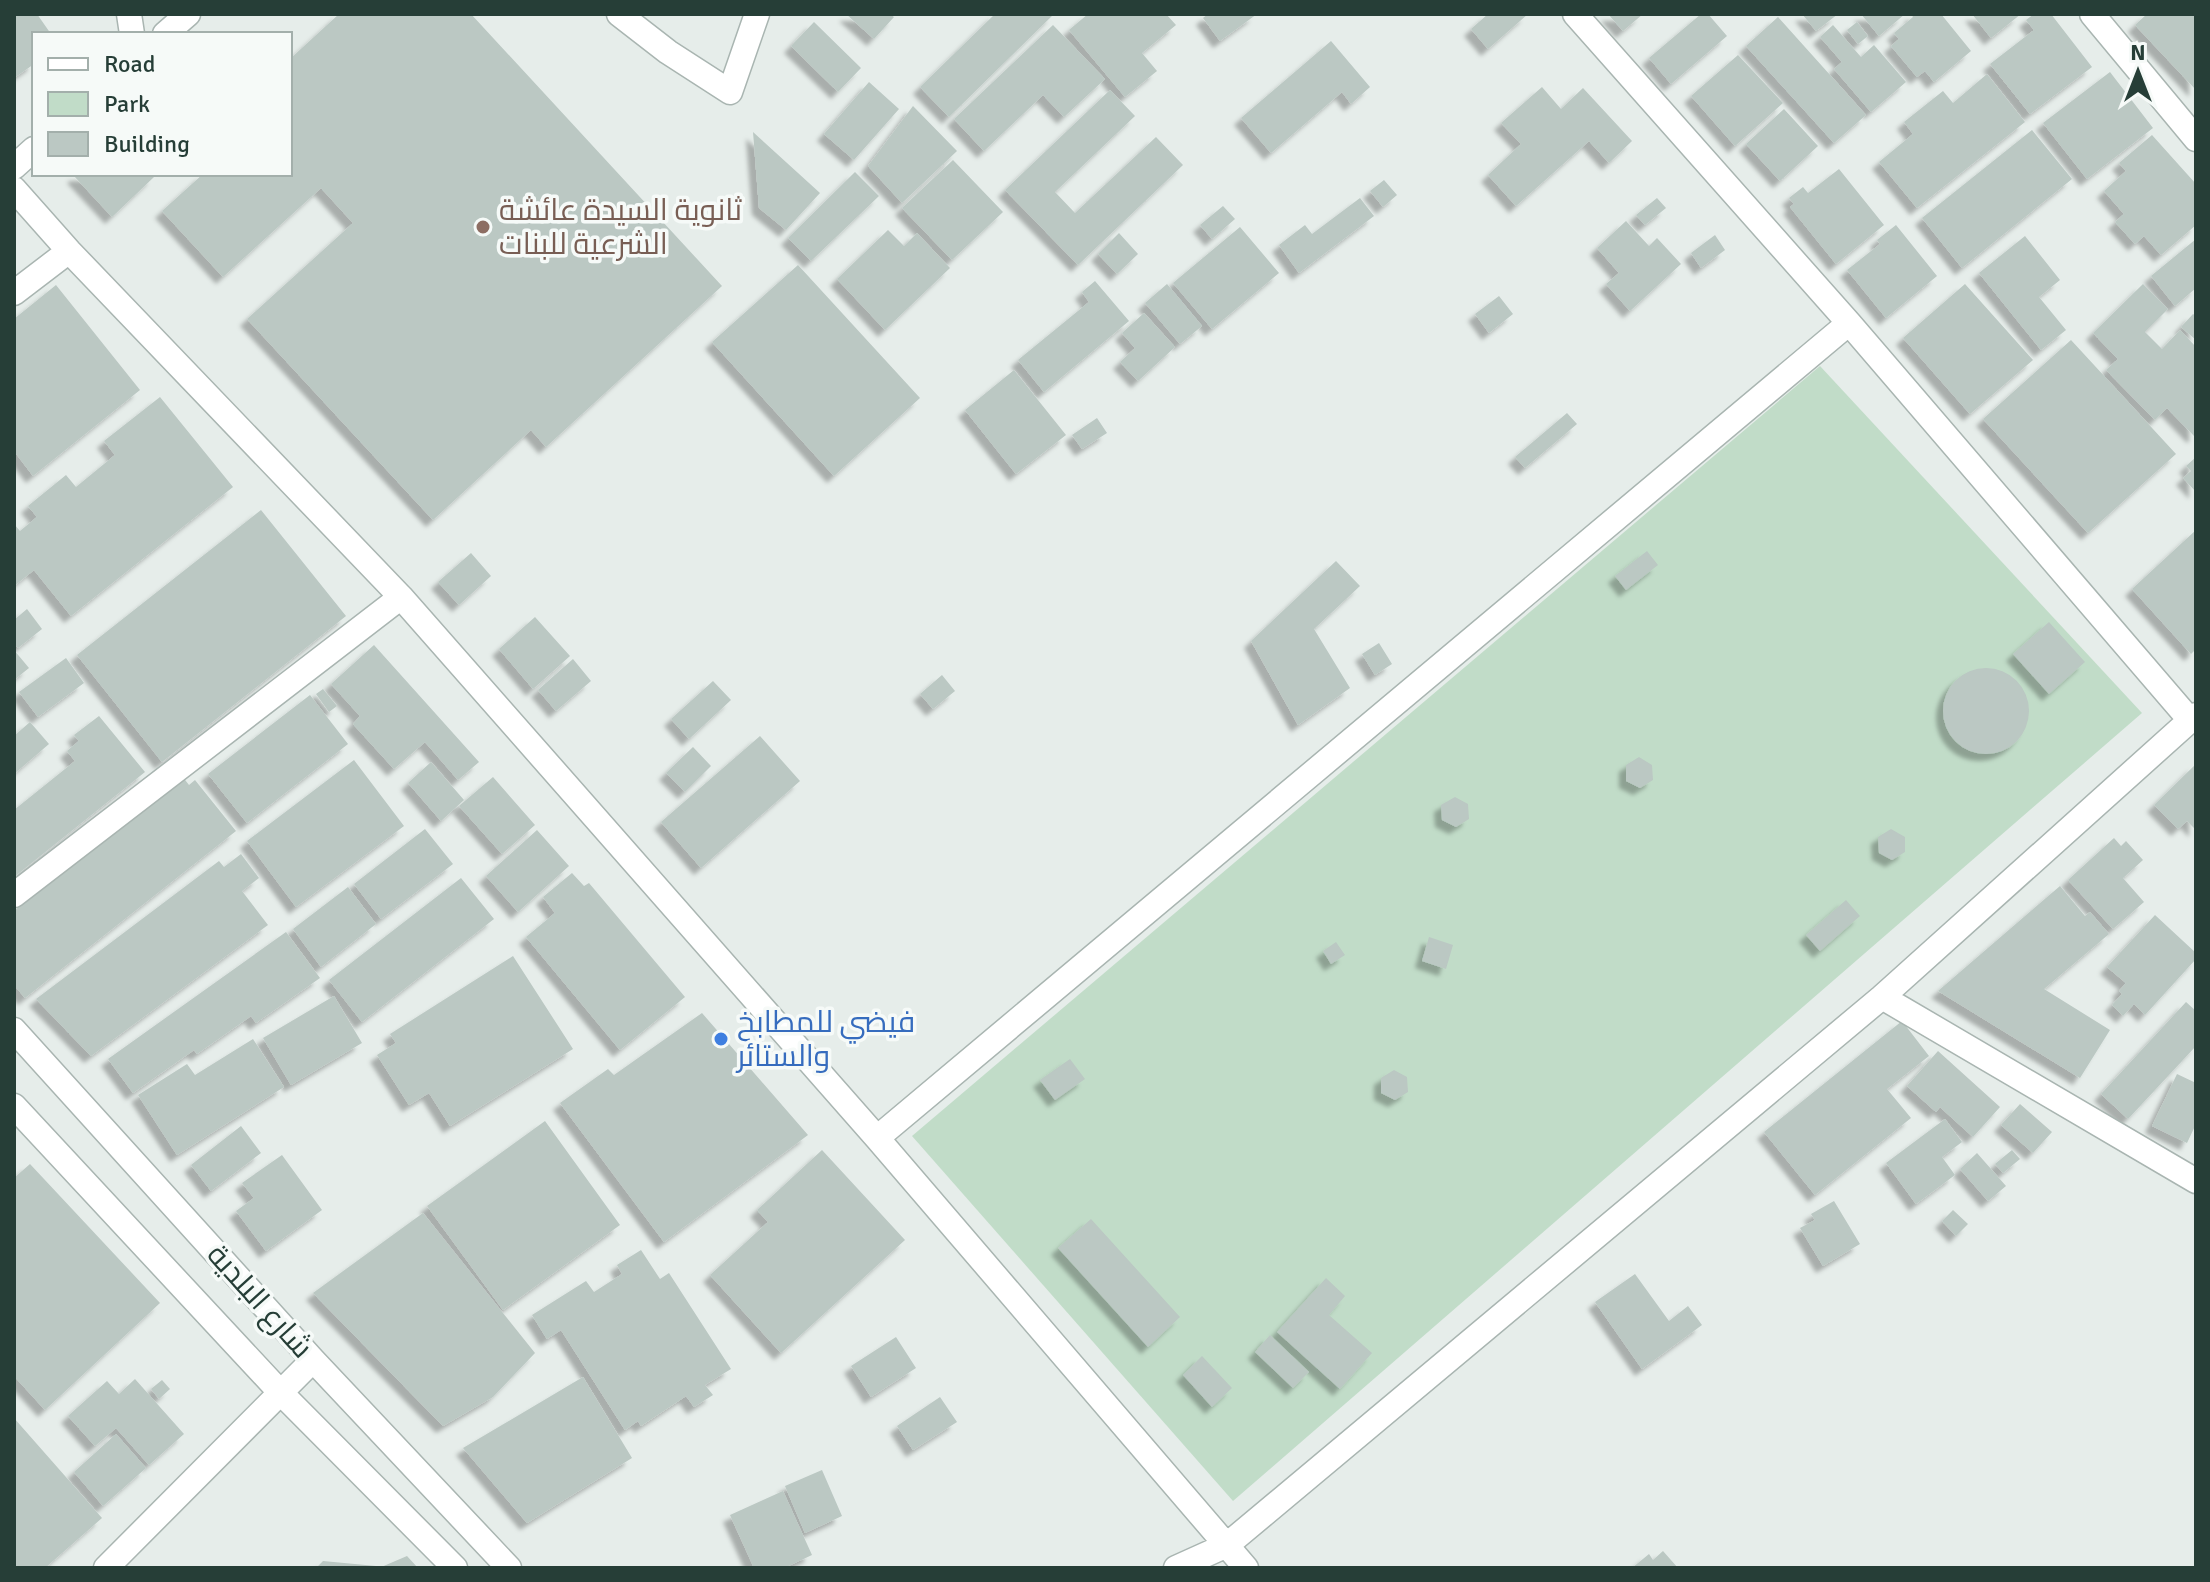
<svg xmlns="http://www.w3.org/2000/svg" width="2210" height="1582" viewBox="0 0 2210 1582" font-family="Signika,Cairo,sans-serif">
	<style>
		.green { fill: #c1dcc8 }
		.building { fill: #bbc8c3; filter: url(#shadow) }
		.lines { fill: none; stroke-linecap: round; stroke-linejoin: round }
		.minor-casing { stroke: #a9b5b1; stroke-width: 27 }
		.minor { stroke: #fff; stroke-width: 24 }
		.education-dot { fill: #8d6e63; stroke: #f6faf8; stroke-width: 3 }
		.shop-dot { fill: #3f7fe0; stroke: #f6faf8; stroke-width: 3 }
		.labels { text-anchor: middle; stroke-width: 7; stroke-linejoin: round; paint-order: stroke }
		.education-label { font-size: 30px; fill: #785e54; stroke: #f6faf8; text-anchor: start }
		.shop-label { font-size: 30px; fill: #366cbe; stroke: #f6faf8; text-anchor: start }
		.street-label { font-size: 30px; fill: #263e37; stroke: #f6faf8 }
	</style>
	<defs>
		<filter id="shadow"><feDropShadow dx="-7" dy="7" stdDeviation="2" flood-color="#0004"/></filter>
	</defs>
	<rect width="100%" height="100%" fill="#e6edea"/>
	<path class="green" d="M 1820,366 L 2142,713 L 1233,1501 L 912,1136 Z"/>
	<path class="building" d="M 14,14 L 37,14 L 51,34 L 34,34 L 34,53 L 31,55 L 34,58 L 34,64 L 14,78 Z
		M 339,14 L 471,14 L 722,286 L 546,447 L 531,430 L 433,520 L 247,319 L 353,223 L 321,188 L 223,277 L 162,211 L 203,174 L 290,174 L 290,59 Z
		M 846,14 L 890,14 L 894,17 L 874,39 Z
		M 995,14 L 1054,14 L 949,117 L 920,87 Z
		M 1088,14 L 1166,14 L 1176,25 L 1142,53 L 1157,71 L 1125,97 L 1069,30 Z
		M 1208,14 L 1257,14 L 1220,41 L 1203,18 Z
		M 1488,14 L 1528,14 L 1488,49 L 1471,29 Z
		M 1608,14 L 1643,14 L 1623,31 Z
		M 1701,14 L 1708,14 L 1727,36 L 1671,84 L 1649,58 Z
		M 1802,14 L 1838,14 L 1816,31 Z
		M 1861,14 L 1905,14 L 1879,36 Z
		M 1911,14 L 1941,14 L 1971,51 L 1934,82 L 1925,71 L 1917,77 L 1891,46 L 1899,39 L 1894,33 L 1913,17 Z
		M 1972,14 L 2021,14 L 1991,38 Z
		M 2034,14 L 2051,14 L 2092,67 L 2030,114 L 1990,64 L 2034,30 L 2026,20 Z
		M 2147,14 L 2196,14 L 2196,90 L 2135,25 Z
		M 1778,17 L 1866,115 L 1834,143 L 1746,46 Z
		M 814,22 L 861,68 L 838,92 L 791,46 Z
		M 1857,22 L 1868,36 L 1858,44 L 1847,30 Z
		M 1053,25 L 1105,79 L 1064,117 L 1043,95 L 984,151 L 954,119 Z
		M 1833,25 L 1861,57 L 1874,45 L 1906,82 L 1871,112 L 1834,69 L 1842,62 L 1820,37 Z
		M 1331,41 L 1370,87 L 1351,104 L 1342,92 L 1271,153 L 1241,118 Z
		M 1738,55 L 1783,103 L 1735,146 L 1691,96 Z
		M 2110,72 L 2153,128 L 2087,179 L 2043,123 Z
		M 1987,74 L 2025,122 L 1917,208 L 1879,162 L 1913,134 L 1904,122 L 1943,91 L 1953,103 Z
		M 869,82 L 899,109 L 854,160 L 824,134 Z
		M 1542,87 L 1561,109 L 1583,88 L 1632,141 L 1609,163 L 1589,141 L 1516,206 L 1488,175 L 1521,144 L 1501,123 Z
		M 1110,90 L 1135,116 L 1055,192 L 1075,213 L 1156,137 L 1183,165 L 1078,265 L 1005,190 Z
		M 913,106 L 957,151 L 902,203 L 868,166 Z
		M 1784,109 L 1818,146 L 1780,181 L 1746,144 Z
		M 2032,130 L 2072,179 L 1962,268 L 1922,218 Z
		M 753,132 L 820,193 L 786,230 L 759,208 Z
		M 2152,135 L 2196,184 L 2196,225 L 2161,255 L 2144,236 L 2135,244 L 2115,222 L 2124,214 L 2104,191 L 2126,171 L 2119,163 Z
		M 953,160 L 1003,212 L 952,260 L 902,208 Z
		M 1839,169 L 1884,225 L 1836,264 L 1790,207 L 1794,204 L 1789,198 L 1803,187 L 1808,193 Z
		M 855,172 L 879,196 L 811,261 L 788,238 Z
		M 77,174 L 151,174 L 154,177 L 112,217 L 74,176 Z
		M 1384,180 L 1397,195 L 1383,207 L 1370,191 Z
		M 1360,198 L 1374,216 L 1299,273 L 1279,245 L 1305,225 L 1312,234 Z
		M 1657,198 L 1666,208 L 1645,225 L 1636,215 Z
		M 1223,206 L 1235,219 L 1212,239 L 1200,225 Z
		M 1626,221 L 1649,246 L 1657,238 L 1681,264 L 1630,311 L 1606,284 L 1619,273 L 1597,248 Z
		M 1896,225 L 1937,276 L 1886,318 L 1847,270 L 1880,244 L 1877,240 Z
		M 1240,227 L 1279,273 L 1212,329 L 1173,283 Z
		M 888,230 L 904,246 L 917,233 L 950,268 L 885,330 L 837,279 Z
		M 1119,233 L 1138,254 L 1117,274 L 1098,254 Z
		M 1715,235 L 1725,250 L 1701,268 L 1691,253 Z
		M 2025,236 L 2060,280 L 2039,297 L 2066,330 L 2041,350 L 1979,273 Z
		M 2196,239 L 2196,288 L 2175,306 L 2151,276 Z
		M 798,265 L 920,398 L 834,476 L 712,342 Z
		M 1095,281 L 1129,321 L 1044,392 L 1018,360 L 1089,302 L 1082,292 Z
		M 1167,284 L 1202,326 L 1180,344 L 1145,303 Z
		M 1965,284 L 2033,360 L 1970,414 L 1903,338 Z
		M 2143,284 L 2168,309 L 2145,332 L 2162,349 L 2180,330 L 2196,347 L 2196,434 L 2194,436 L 2167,408 L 2155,420 L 2106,370 L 2118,359 L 2093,333 Z
		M 56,285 L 140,390 L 33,476 L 14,451 L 14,319 Z
		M 1499,296 L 1513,314 L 1489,333 L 1475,314 Z
		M 1144,313 L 1175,347 L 1138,381 L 1120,362 L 1135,348 L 1122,333 Z
		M 2193,314 L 2196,316 L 2196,340 L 2181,327 Z
		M 2071,340 L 2176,454 L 2088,533 L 1983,419 Z
		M 1014,370 L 1066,435 L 1016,474 L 965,410 Z
		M 160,397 L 233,487 L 71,616 L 34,570 L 14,586 L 14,524 L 20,531 L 37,517 L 28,506 L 66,475 L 76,487 L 115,455 L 104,441 Z
		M 1567,413 L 1577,424 L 1525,468 L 1515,457 Z
		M 1097,418 L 1107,433 L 1082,449 L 1072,435 Z
		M 2196,457 L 2196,492 L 2183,478 L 2191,471 L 2186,466 Z
		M 261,510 L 346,616 L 162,762 L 77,655 Z
		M 2196,530 L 2196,649 L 2191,654 L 2132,589 Z
		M 1647,551 L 1658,565 L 1626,590 L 1615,576 Z
		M 471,553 L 491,576 L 459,605 L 438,582 Z
		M 1336,561 L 1360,586 L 1314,629 L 1350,688 L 1298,725 L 1251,641 Z
		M 27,609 L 42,629 L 18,648 L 14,643 L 14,620 Z
		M 535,617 L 570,656 L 533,689 L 499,649 Z
		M 2049,622 L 2085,662 L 2049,694 L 2013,654 Z
		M 1379,643 L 1392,664 L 1375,675 L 1362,654 Z
		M 374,645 L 479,762 L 458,780 L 425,742 L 394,769 L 353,724 L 360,716 L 331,684 Z
		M 14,650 L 29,668 L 14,680 Z
		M 66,658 L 84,683 L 38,717 L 19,692 Z
		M 573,659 L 591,681 L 556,711 L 538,690 Z
		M1943 711a43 43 0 1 1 86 0a43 43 0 1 1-86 0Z
		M 942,675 L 955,691 L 933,709 L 920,694 Z
		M 713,681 L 731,700 L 689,739 L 671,719 Z
		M 323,689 L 337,706 L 329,712 L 316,694 Z
		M 310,695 L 348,744 L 247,823 L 208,774 Z
		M 99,716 L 145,772 L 14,877 L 14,810 L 75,761 L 67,751 L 79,741 L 74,735 Z
		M 30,722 L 49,744 L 14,774 L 14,736 Z
		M 760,736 L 800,781 L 701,868 L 661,822 Z
		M 693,747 L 711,766 L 685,792 L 666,773 Z
		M 1639,757 L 1652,765 L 1653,780 L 1640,788 L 1626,781 L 1626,765 Z
		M 354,760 L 404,826 L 296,907 L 247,841 Z
		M 431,762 L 464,800 L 441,821 L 408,783 Z
		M 2196,764 L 2196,830 L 2187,821 L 2178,829 L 2154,805 Z
		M 182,776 L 189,785 L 195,780 L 236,831 L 25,998 L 14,985 L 14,911 Z
		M 493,777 L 535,825 L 502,854 L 459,806 Z
		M 1455,797 L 1468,804 L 1469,819 L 1456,827 L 1442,820 L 1441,805 Z
		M 425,829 L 453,864 L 381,919 L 354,884 Z
		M 1891,829 L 1905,837 L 1905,852 L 1892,860 L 1879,853 L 1878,837 Z
		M 537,830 L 569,866 L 518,912 L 486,876 Z
		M 2114,838 L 2121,846 L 2126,841 L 2143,860 L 2123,878 L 2144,902 L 2113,929 L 2068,880 Z
		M 241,854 L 259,878 L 242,891 L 268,925 L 91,1056 L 36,999 L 219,861 L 224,867 Z
		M 572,873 L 584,886 L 589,883 L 685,997 L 620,1050 L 526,937 L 555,913 L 543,897 Z
		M 461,878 L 494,919 L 362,1022 L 329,980 Z
		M 2060,886 L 2085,916 L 2090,912 L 2109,934 L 2044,989 L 2110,1030 L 2080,1078 L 1938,991 Z
		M 348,887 L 376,924 L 321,967 L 293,929 Z
		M 1846,900 L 1860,916 L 1820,951 L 1806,935 Z
		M 2155,915 L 2196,953 L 2196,959 L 2145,1015 L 2134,1004 L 2123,1016 L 2112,1005 L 2122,994 L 2119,991 L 2126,983 L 2107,967 Z
		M 286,932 L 320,978 L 256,1023 L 251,1016 L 197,1054 L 194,1050 L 133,1093 L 108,1059 Z
		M 1429,937 L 1453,945 L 1446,969 L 1422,961 Z
		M 1336,942 L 1345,955 L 1331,964 L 1323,951 Z
		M 513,956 L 573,1049 L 450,1126 L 429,1093 L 409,1105 L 377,1055 L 396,1043 L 390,1034 Z
		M 334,996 L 362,1043 L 291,1085 L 263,1038 Z
		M 2186,1002 L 2196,1011 L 2196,1046 L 2128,1119 L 2101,1094 Z
		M 702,1013 L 808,1135 L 664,1242 L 560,1103 L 608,1069 L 614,1075 Z
		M 1902,1021 L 1929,1056 L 1887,1089 L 1911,1118 L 1815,1195 L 1764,1132 Z
		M 253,1039 L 284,1087 L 177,1155 L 138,1095 L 187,1064 L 195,1075 Z
		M 1938,1051 L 2000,1107 L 1973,1137 L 1940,1107 L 1936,1112 L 1907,1086 Z
		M 1070,1059 L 1085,1079 L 1055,1100 L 1040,1080 Z
		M 1394,1070 L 1407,1077 L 1408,1092 L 1395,1100 L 1381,1093 L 1381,1078 Z
		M 2177,1074 L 2196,1083 L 2196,1124 L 2187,1143 L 2152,1126 Z
		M 2020,1104 L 2052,1132 L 2033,1153 L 2001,1125 Z
		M 1945,1119 L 1962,1142 L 1942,1157 L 1955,1175 L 1916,1204 L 1886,1163 Z
		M 545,1121 L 620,1225 L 503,1310 L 427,1206 Z
		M 241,1126 L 261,1153 L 211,1191 L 191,1165 Z
		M 822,1150 L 905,1240 L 781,1353 L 710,1275 L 768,1222 L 757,1210 Z
		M 2012,1150 L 2020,1159 L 2003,1173 L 1995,1164 Z
		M 1977,1153 L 2006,1186 L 1988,1201 L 1960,1169 Z
		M 282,1155 L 322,1210 L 266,1251 L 236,1211 L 254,1198 L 242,1183 Z
		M 30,1164 L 160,1303 L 45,1410 L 14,1376 L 14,1178 Z
		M 1834,1201 L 1860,1244 L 1823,1266 L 1800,1228 L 1815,1220 L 1811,1214 Z
		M 1953,1210 L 1968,1224 L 1956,1236 L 1942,1221 Z
		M 423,1213 L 535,1353 L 493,1397 L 443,1426 L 313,1293 Z
		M 1091,1219 L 1180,1317 L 1148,1347 L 1058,1248 Z
		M 641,1250 L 660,1279 L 669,1273 L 731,1369 L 705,1385 L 713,1395 L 694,1407 L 686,1396 L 641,1426 L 638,1421 L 625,1430 L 561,1330 L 547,1339 L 532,1315 L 586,1281 L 594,1292 L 622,1274 L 617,1265 Z
		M 1635,1274 L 1669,1321 L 1688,1306 L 1702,1325 L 1642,1369 L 1595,1302 Z
		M 1326,1278 L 1345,1296 L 1329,1315 L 1372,1353 L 1340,1389 L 1277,1332 Z
		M 1270,1335 L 1309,1372 L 1293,1388 L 1255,1352 Z
		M 896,1337 L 916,1368 L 871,1397 L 851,1366 Z
		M 1202,1356 L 1232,1388 L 1212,1407 L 1183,1375 Z
		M 583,1377 L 632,1458 L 527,1523 L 463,1448 Z
		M 135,1379 L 184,1434 L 149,1465 L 116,1428 L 95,1446 L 68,1416 L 107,1381 L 119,1394 Z
		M 162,1380 L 170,1389 L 159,1399 L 151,1389 Z
		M 940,1397 L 957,1422 L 913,1450 L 897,1426 Z
		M 14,1418 L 102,1518 L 45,1568 L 14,1568 Z
		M 116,1434 L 146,1468 L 103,1506 L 74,1472 Z
		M 822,1470 L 842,1516 L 805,1533 L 785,1486 Z
		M 783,1491 L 812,1555 L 784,1568 L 754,1568 L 730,1515 Z
		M 1663,1551 L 1678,1568 L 1632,1568 L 1649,1554 L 1653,1560 Z
		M 407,1556 L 418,1568 L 379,1568 Z
		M 323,1561 L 376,1566 L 376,1568 L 316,1568 Z"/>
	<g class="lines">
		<defs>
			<path id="minor" d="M 129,14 L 132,34
				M 619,14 L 668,52 L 730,92 L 757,14
				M 1575,14 L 1849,323 L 2190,720
				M 2092,14 L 2196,139
				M 165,34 L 188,14
				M 14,167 L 34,149
				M 14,189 L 69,251 L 401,597 L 877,1138 L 1246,1568
				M 14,293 L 69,251
				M 14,895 L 401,597
				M 1882,997 L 2196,1181
				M 14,1030 L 313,1360 L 509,1568
				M 14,1106 L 281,1393 L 455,1568
				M 877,1138 L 1849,323
				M 106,1568 L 313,1360
				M 1176,1568 L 1227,1545 L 1882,997 L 2196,715"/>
		</defs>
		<use href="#minor" class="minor-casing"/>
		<use href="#minor" class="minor"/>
	</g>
	<circle class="education-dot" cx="483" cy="227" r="8"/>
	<circle class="shop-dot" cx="721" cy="1039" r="8"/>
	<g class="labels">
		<g class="education-label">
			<text x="499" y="220">ثانوية السيدة عائشة<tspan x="499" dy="34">الشرعية للبنات</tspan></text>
		</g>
		<g class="shop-label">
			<text x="737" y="1032">فيضي للمطابخ<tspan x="737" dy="34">والستائر</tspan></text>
		</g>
		<g class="street-label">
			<text transform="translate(260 1301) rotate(48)" y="10">شارع البلدية</text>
		</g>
	</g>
	<rect width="2210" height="1582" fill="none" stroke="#263e37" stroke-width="32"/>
	<rect x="32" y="32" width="260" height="144" fill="#f6faf8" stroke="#a3afab" stroke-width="2"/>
	<rect x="48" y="58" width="40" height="12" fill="#ffffff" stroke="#a3afab" stroke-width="2"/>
	<text x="104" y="72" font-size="24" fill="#263e37">Road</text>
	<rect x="48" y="92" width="40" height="24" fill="#c1dcc8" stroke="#a3afab" stroke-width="2"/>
	<text x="104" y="112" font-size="24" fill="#263e37">Park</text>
	<rect x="48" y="132" width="40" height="24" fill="#bbc8c3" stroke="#a3afab" stroke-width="2"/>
	<text x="104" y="152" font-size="24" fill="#263e37">Building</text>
	<g transform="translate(2138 72)" stroke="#f6faf8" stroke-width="6" paint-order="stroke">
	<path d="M0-6L14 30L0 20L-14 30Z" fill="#263e37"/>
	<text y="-12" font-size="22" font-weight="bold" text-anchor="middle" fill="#263e37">N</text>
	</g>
</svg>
